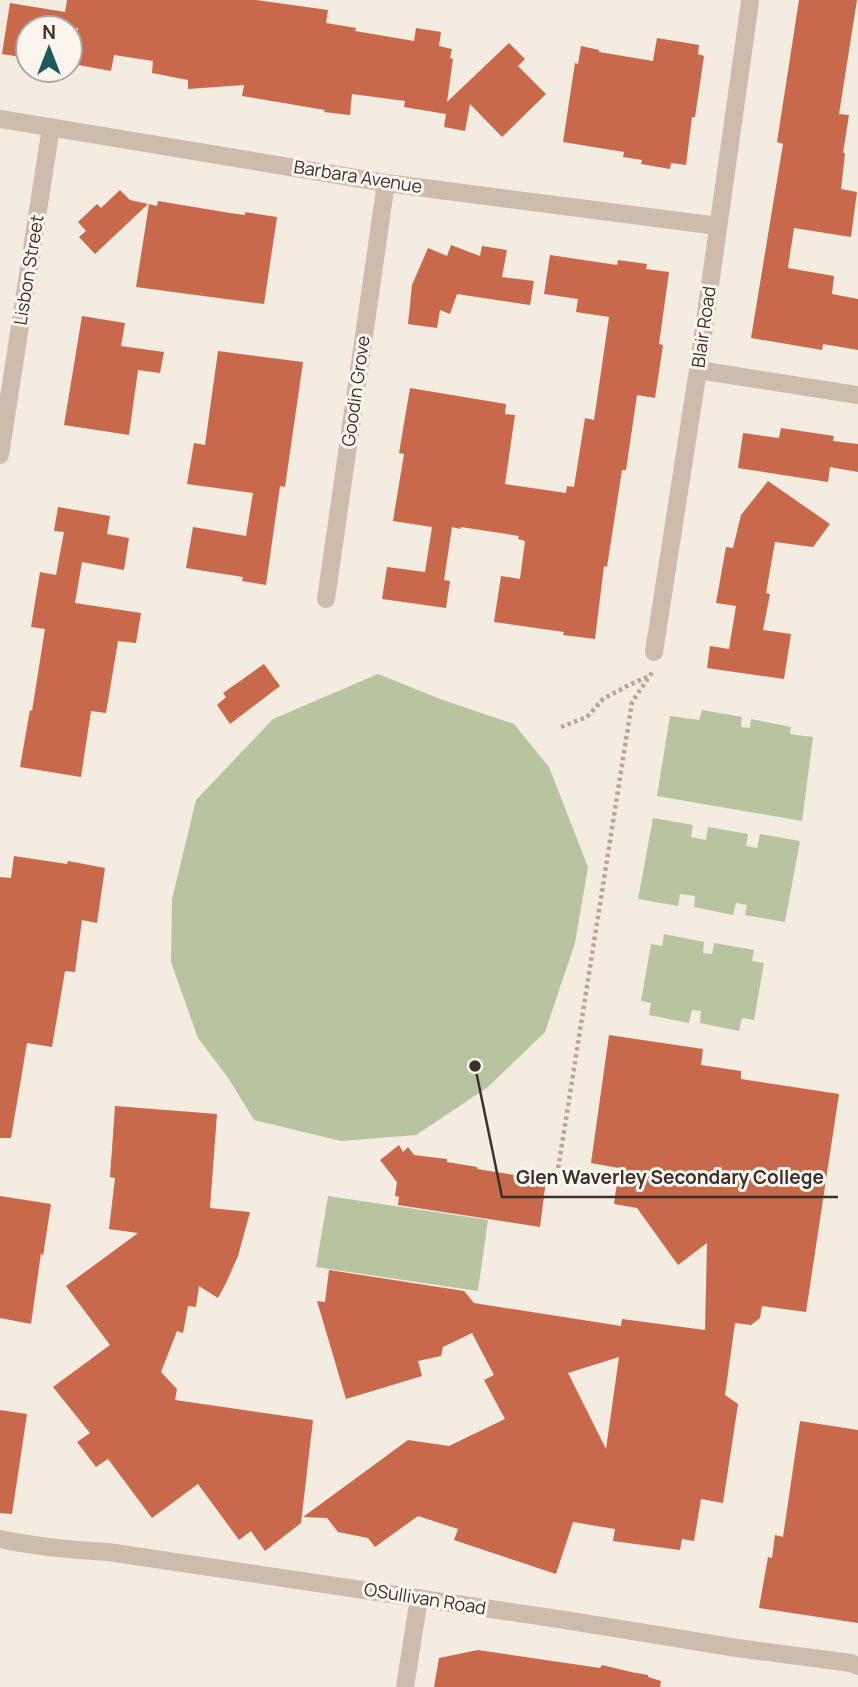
<svg xmlns="http://www.w3.org/2000/svg" width="858" height="1687" viewBox="0 0 858 1687" font-family="Manrope,sans-serif">
	<style>
		.park { fill: #b8c4a0 }
		.building { fill: #c8694b; fill-rule: evenodd }
		.lines { fill: none; stroke-linecap: round; stroke-linejoin: round }
		.path { stroke: #b9a596; stroke-width: 4.5; stroke-dasharray: 3.5 3.5; stroke-linecap: butt }
		.minor { stroke: #cdbbac; stroke-width: 18 }
		.labels { text-anchor: middle; stroke-width: 6; stroke-linejoin: round; paint-order: stroke }
		.street-label { font-size: 18px; fill: #3b302b; stroke: #fbf5ee }
		.leader { fill: none; stroke: #3b302b; stroke-width: 2.5 }
		.callout-dot { fill: #3b302b; stroke: #fbf5ee; stroke-width: 2.5 }
		.callout-label { font-size: 19px; text-anchor: middle; font-weight: bold; fill: #3b302b; stroke: #fbf5ee; stroke-width: 6; stroke-linejoin: round; paint-order: stroke }
	</style>
	<rect width="100%" height="100%" fill="#f4ebe1"/>
	<path class="park" d="M 378,674 L 440,699 L 514,724 L 549,767 L 588,867 L 575,943 L 545,1032 L 488,1087 L 416,1135 L 341,1141 L 254,1120 L 229,1079 L 198,1038 L 171,962 L 172,899 L 196,800 L 273,719 Z
		M 702,710 L 742,717 L 741,727 L 750,728 L 751,719 L 791,727 L 790,734 L 813,737 L 802,821 L 657,796 L 670,716 L 699,720 Z
		M 653,818 L 693,825 L 691,837 L 706,840 L 708,827 L 748,834 L 746,846 L 757,848 L 760,834 L 800,841 L 785,922 L 745,915 L 747,905 L 736,903 L 733,915 L 694,907 L 695,896 L 680,894 L 678,906 L 638,899 Z
		M 664,934 L 704,942 L 703,953 L 712,954 L 714,943 L 754,950 L 752,961 L 764,963 L 754,1020 L 742,1018 L 739,1031 L 700,1023 L 701,1011 L 692,1010 L 689,1023 L 649,1015 L 651,1003 L 641,1001 L 651,944 L 662,946 Z
		M 328,1196 L 488,1220 L 478,1291 L 316,1267 Z"/>
	<path class="building" d="M 67,0 L 256,0 L 328,10 L 326,23 L 356,28 L 355,31 L 414,41 L 416,28 L 441,32 L 439,46 L 452,49 L 450,58 L 453,59 L 447,102 L 509,43 L 525,59 L 518,66 L 546,94 L 502,137 L 470,104 L 465,131 L 444,127 L 446,114 L 404,107 L 405,101 L 352,94 L 350,115 L 324,112 L 325,110 L 242,96 L 244,85 L 188,89 L 188,80 L 152,73 L 153,61 L 114,55 L 111,71 L 73,64 L 78,28 L 28,28 L 28,58 L 2,54 L 10,3 L 65,12 Z
		M 799,0 L 857,0 L 839,114 L 849,115 L 843,153 L 845,153 L 841,189 L 857,192 L 851,237 L 794,228 L 788,268 L 834,276 L 832,294 L 858,299 L 858,350 L 823,344 L 822,350 L 751,338 L 783,144 L 777,142 Z
		M 657,38 L 699,45 L 698,54 L 704,56 L 695,117 L 692,117 L 686,165 L 671,163 L 670,169 L 641,164 L 642,160 L 623,157 L 624,152 L 563,142 L 575,63 L 578,64 L 581,46 L 599,50 L 599,52 L 653,61 Z
		M 120,190 L 130,200 L 148,204 L 95,254 L 79,237 L 86,231 L 78,222 L 97,204 L 101,208 Z
		M 158,201 L 230,213 L 245,215 L 245,212 L 277,217 L 264,304 L 136,287 L 149,204 L 157,206 Z
		M 451,245 L 480,256 L 482,246 L 507,250 L 502,277 L 534,281 L 530,305 L 457,294 L 450,314 L 440,310 L 437,328 L 408,324 L 412,285 L 428,248 L 447,256 Z
		M 550,255 L 617,265 L 618,260 L 647,264 L 646,269 L 669,272 L 659,344 L 663,345 L 655,398 L 637,395 L 626,470 L 622,470 L 607,567 L 604,566 L 595,639 L 563,635 L 564,632 L 494,622 L 501,576 L 520,579 L 525,541 L 518,539 L 519,536 L 461,527 L 460,529 L 452,527 L 444,580 L 450,581 L 446,608 L 382,599 L 387,567 L 425,572 L 432,527 L 393,521 L 404,454 L 399,453 L 410,388 L 506,404 L 505,414 L 515,415 L 505,484 L 566,493 L 567,486 L 574,487 L 585,418 L 594,420 L 609,317 L 576,312 L 578,299 L 544,294 Z
		M 82,316 L 125,323 L 121,346 L 164,352 L 160,373 L 138,370 L 129,435 L 64,425 Z
		M 218,351 L 303,362 L 285,487 L 280,486 L 266,585 L 242,581 L 243,577 L 186,568 L 193,527 L 246,536 L 253,493 L 187,484 L 194,443 L 205,445 Z
		M 781,428 L 834,436 L 833,441 L 858,444 L 858,472 L 830,467 L 828,482 L 738,468 L 743,433 L 779,438 Z
		M 768,481 L 830,524 L 813,547 L 775,542 L 766,593 L 770,594 L 763,630 L 791,634 L 784,679 L 707,668 L 710,646 L 729,649 L 736,606 L 716,603 L 726,547 L 733,548 L 741,515 Z
		M 58,507 L 110,516 L 107,534 L 129,538 L 124,570 L 82,562 L 75,603 L 141,613 L 136,643 L 118,641 L 106,713 L 91,711 L 81,777 L 20,767 L 30,710 L 32,711 L 45,629 L 31,627 L 40,572 L 56,575 L 64,532 L 54,531 Z
		M 264,664 L 280,686 L 230,724 L 217,705 L 226,697 L 223,693 Z
		M 14,856 L 67,864 L 68,861 L 105,868 L 97,923 L 82,920 L 75,972 L 65,971 L 52,1047 L 27,1043 L 11,1138 L 0,1138 L 0,877 L 11,878 Z
		M 609,1035 L 703,1049 L 701,1065 L 741,1071 L 741,1079 L 839,1094 L 806,1312 L 762,1306 L 760,1318 L 751,1325 L 735,1323 L 725,1395 L 738,1404 L 723,1503 L 701,1499 L 694,1541 L 682,1539 L 680,1550 L 613,1541 L 615,1529 L 573,1522 L 556,1574 L 454,1540 L 458,1529 L 418,1516 L 375,1547 L 368,1538 L 338,1532 L 327,1518 L 303,1517 L 408,1440 L 449,1446 L 505,1419 L 484,1380 L 494,1375 L 472,1333 L 443,1347 L 441,1356 L 418,1361 L 422,1376 L 346,1399 L 317,1301 L 325,1302 L 329,1270 L 464,1291 L 474,1303 L 621,1326 L 622,1319 L 705,1330 L 707,1243 L 678,1265 L 637,1208 L 614,1204 L 619,1168 L 591,1163 ZM 619,1357 L 606,1449 L 568,1373 Z
		M 115,1106 L 217,1114 L 210,1208 L 250,1212 L 238,1256 L 226,1283 L 218,1298 L 199,1286 L 196,1307 L 188,1306 L 183,1333 L 177,1331 L 161,1372 L 177,1389 L 175,1400 L 313,1420 L 301,1523 L 265,1551 L 251,1531 L 239,1540 L 198,1484 L 152,1518 L 108,1459 L 96,1467 L 77,1442 L 90,1433 L 53,1387 L 110,1345 L 66,1286 L 138,1233 L 109,1229 L 115,1178 L 110,1177 Z
		M 399,1145 L 403,1152 L 408,1147 L 414,1155 L 447,1159 L 447,1162 L 477,1167 L 477,1169 L 546,1180 L 540,1227 L 398,1205 L 399,1197 L 395,1196 L 397,1182 L 380,1160 Z
		M 0,1196 L 51,1204 L 43,1256 L 41,1253 L 31,1324 L 0,1318 Z
		M 0,1410 L 27,1414 L 12,1514 L 0,1513 Z
		M 800,1421 L 858,1430 L 858,1623 L 759,1608 L 768,1557 L 772,1558 L 775,1535 L 783,1537 Z
		M 478,1650 L 600,1668 L 602,1665 L 631,1672 L 648,1675 L 648,1677 L 661,1681 L 660,1687 L 434,1687 L 439,1658 Z"/>
	<g class="lines">
		<path class="path" d="M 561,727 L 587,717 L 603,699 L 627,686 L 649,676
			M 556,1182 L 632,702 L 651,674 L 652,670"/>
		<path class="minor" d="M 0,119 L 386,183 L 718,226
			M 698,370 L 858,395
			M 0,455 L 51,127
			M 326,599 L 386,183
			M 654,652 L 698,370 L 750,2
			M 0,1539 C 36,1547 72,1550 108,1552 L 565,1620 L 737,1648 L 851,1663 L 858,1666
			M 405,1687 L 419,1598"/>
	</g>
	<g class="labels">
		<g class="street-label">
			<text transform="translate(358 177) rotate(9)" y="6">Barbara Avenue</text>
			<text transform="translate(29 270) rotate(-81)" y="6">Lisbon Street</text>
			<text transform="translate(704 327) rotate(-82)" y="6">Blair Road</text>
			<text transform="translate(356 391) rotate(-82)" y="6">Goodin Grove</text>
			<text transform="translate(425 1599) rotate(9)" y="6">OSullivan Road</text>
		</g>
	</g>
	<path class="leader" d="M475 1066L502 1197H838"/>
	<circle class="callout-dot" cx="475" cy="1066" r="7"/>
	<g class="callout-label">
		<text x="670" y="1184">Glen Waverley Secondary College</text>
	</g>
	<g transform="translate(49 49)"><circle r="33" fill="#fbf5ee" stroke="#aea6a0" stroke-width="2"/>
	<path d="M0-5L12 26L0 18L-12 26Z" fill="#1f5a5e"/>
	<text y="-10" font-size="19" font-weight="bold" text-anchor="middle" fill="#3b302b">N</text>
	</g>
</svg>
